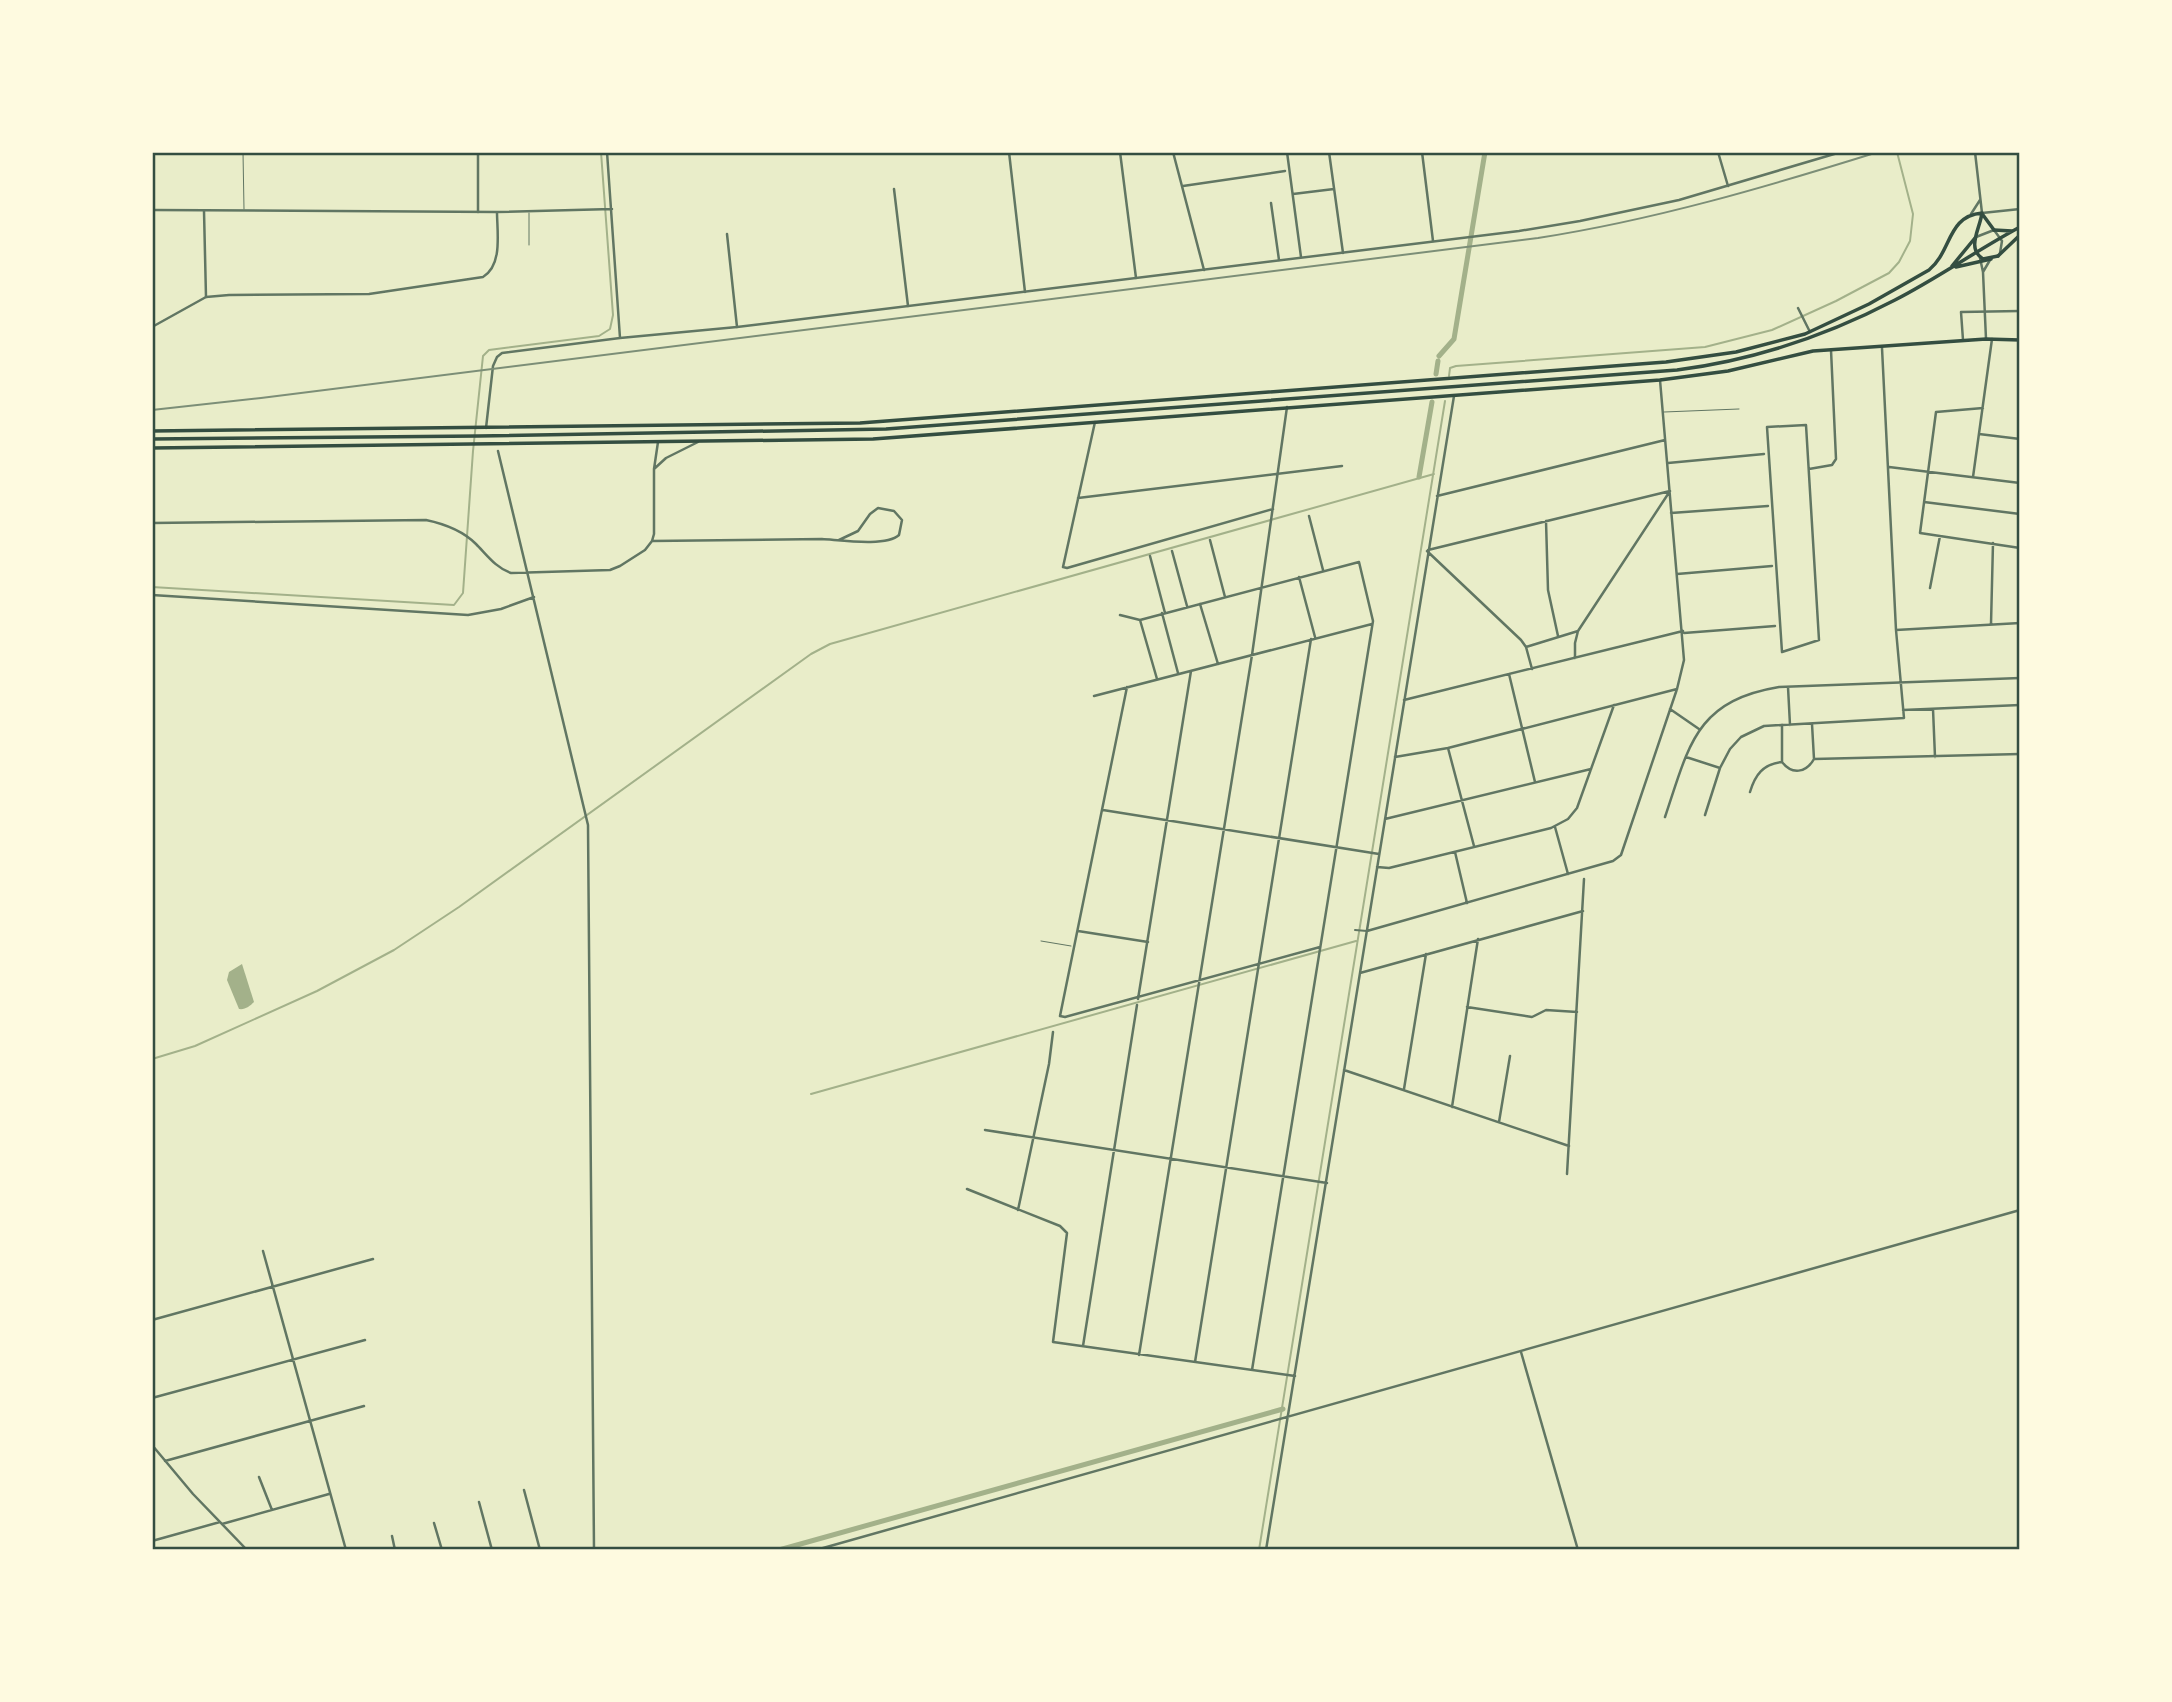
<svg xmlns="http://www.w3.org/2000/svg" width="2172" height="1702" viewBox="0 0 2172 1702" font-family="Helvetica,sans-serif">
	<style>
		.water { fill: #a3b18a }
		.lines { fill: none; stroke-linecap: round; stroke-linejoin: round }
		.stream { stroke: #a3b18a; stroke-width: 2 }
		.canal { stroke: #a3b18a; stroke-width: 5 }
		.service { stroke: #617663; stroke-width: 1 }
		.pedestrian { stroke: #617663; stroke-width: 2 }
		.minor { stroke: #617663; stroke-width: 2.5 }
		.tertiary { stroke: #617663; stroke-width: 2.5 }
		.secondary { stroke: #344e41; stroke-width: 3.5 }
		.primary { stroke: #344e41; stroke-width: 3.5 }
		.rail { stroke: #7c8e77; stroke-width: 2 }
		.neatline { fill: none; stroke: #344e41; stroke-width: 2.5 }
	</style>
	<rect width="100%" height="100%" fill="#e9edc9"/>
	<path class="water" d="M 242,964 L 254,1002 C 250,1006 245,1010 239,1009 L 227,980 L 229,972 Z"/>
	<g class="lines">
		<path class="stream" d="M 1449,376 L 1450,368 L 1456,366 L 1705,347 L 1772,330 L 1836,301 L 1889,273 L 1899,262 L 1910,241 L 1913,214 L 1897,152
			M 152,587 L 454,605 L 463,593 L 473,451 L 483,356 L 489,350 L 599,336 L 610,329 L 613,315 L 601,152
			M 152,1059 L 195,1046 L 317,991 L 394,950 L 459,907 L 811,654 L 830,644 L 1434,474
			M 811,1094 L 1356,941
			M 1259,1550 L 1445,401"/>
		<path class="canal" d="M 1439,356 L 1454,339 L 1485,152
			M 1436,374 L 1438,361
			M 1419,477 L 1432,402
			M 779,1550 L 1283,1409"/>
		<path class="service" d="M 243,152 L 244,209
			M 529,245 L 529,213
			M 1664,412 L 1739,409
			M 1041,941 L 1071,946"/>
		<path class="pedestrian" d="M 2018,312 L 2018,338
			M 1355,930 L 1367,931"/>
		<path class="minor" d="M 1009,152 L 1025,292
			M 1120,152 L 1136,278
			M 1173,152 L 1204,270
			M 1287,152 L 1301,257
			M 1329,152 L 1343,253
			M 1422,152 L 1433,241
			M 1718,152 L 1728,186
			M 1183,186 L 1285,171
			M 894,189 L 908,306
			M 1293,194 L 1334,189
			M 1271,203 L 1279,260
			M 204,211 L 206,297
			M 478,212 L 478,152
			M 727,234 L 737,327
			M 1798,308 L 1810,332
			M 1963,340 L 1961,312 L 2020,311
			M 1983,408 L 1936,412 L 1920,533 L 2020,548
			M 1095,422 L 1063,567 L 1067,568 L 1273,509
			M 1806,425 L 1819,640 L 1782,652 L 1767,427 Z
			M 1979,434 L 2020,439
			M 498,451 L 588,825 L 594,1550
			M 1668,463 L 1764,454
			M 1889,467 L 2020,483
			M 654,469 L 666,458 L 698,442
			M 1809,469 L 1832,465 L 1836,459 L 1831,350
			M 1973,477 L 1992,339
			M 1437,496 L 1665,440
			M 1078,498 L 1342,466
			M 1924,502 L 2020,514
			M 1671,513 L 1768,506
			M 1309,516 L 1323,570
			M 1546,521 L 1548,590 L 1558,636
			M 152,523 L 426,520 C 445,524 462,530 476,544 C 487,555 496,568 511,573 L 610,570 L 620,566 L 645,550 L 652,541 L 654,534 L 654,469 L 658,442
			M 1210,540 L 1225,597
			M 652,541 L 822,539 C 840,540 886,547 899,535 L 902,520 L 894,511 L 878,508 L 870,514 L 858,531 L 839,540
			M 1428,550 L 1670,491
			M 1172,551 L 1187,606
			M 1427,551 L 1521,640 L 1526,647 L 1532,669
			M 1150,556 L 1165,613
			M 1677,574 L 1772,566
			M 1299,577 L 1315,637
			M 1930,588 L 1940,536
			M 152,595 L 468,615 L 501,609 L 534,597
			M 1200,604 L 1218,664
			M 1162,613 L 1178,673
			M 1120,615 L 1140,620 L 1359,562 L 1373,621 L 1252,1370
			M 1140,620 L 1157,679
			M 1991,624 L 1993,543
			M 1896,630 L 2020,623
			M 1684,633 L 1775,626
			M 1526,647 L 1578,631
			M 1575,658 L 1575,643 L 1578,631 L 1670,491
			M 1509,674 L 1535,782
			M 1127,687 L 1060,1016 L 1065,1017 L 1320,947
			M 1788,687 L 1790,725
			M 1094,696 L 1372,624
			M 1404,700 L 1683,631
			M 1670,709 L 1699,729
			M 1933,709 L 1935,757
			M 1903,710 L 2020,705
			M 1782,725 L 1782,762 C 1792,775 1806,773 1814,759 L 1812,724
			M 1448,748 L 1474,846
			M 1395,757 L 1448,748 L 1677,689
			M 1686,757 L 1720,768
			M 1814,759 L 2020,754
			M 1750,792 C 1755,775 1763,764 1782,762
			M 1103,810 L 1379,854
			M 1705,815 L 1720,768 L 1730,749 L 1741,737 L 1764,726 L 1904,718 L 1896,630 L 1882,348
			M 1665,817 C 1689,746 1695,701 1779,687 L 2020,678
			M 1385,819 L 1591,769
			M 1555,827 L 1568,874
			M 1455,852 L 1467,903
			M 1377,867 L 1389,868 L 1551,828 L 1568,819 L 1577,808 L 1614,705
			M 1078,931 L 1148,942
			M 1367,931 L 1613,861 L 1621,855 L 1677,689 L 1684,660 L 1660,380
			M 1360,973 L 1583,911
			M 1138,999 L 1191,671
			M 1467,1007 L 1532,1017 L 1546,1010 L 1577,1012
			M 1344,1070 L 1569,1146
			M 1404,1089 L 1426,954
			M 1452,1107 L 1478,939
			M 1499,1122 L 1510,1056
			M 985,1130 L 1327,1183
			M 1567,1174 L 1584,879
			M 967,1189 L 1060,1226 L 1067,1233 L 1053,1342 L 1295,1376
			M 1018,1210 L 1049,1064 L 1053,1032
			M 263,1251 L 346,1550
			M 152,1320 L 373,1259
			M 1083,1346 L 1137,1005
			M 1521,1352 L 1578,1550
			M 1139,1355 L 1252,655 L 1287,407
			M 1195,1362 L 1311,639
			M 152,1398 L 365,1340
			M 152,1445 L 193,1494 L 247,1550
			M 165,1461 L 364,1406
			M 259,1477 L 272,1510
			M 524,1490 L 540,1550
			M 479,1502 L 492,1550
			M 434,1523 L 442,1550
			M 222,1524 L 329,1494
			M 392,1536 L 395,1550
			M 152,1541 L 220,1522
			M 816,1550 L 2020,1210
			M 1266,1550 L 1454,396"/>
		<path class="tertiary" d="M 607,152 L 620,338
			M 1975,152 L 1982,213 L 2020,209
			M 152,210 L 497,212 L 612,209
			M 1971,214 L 1980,200
			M 1976,237 L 1994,230 L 2002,241 L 2000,253
			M 1980,258 L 1983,272 L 1986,339
			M 1983,272 L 1990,260
			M 152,327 L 206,297 L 229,295 L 369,294 L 483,277 C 503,265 497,232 497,212
			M 486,428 L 493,366 L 497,357 L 502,353 L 620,338 L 737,327 L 1519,231 L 1580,221 L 1679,200 L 1841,152"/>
		<path class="secondary" d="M 1982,213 C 1980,229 1966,248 1983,259 L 1998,256
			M 1983,215 L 1994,230
			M 152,431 L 860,423 L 1666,362 L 1736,352 L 1805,334 L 1869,304 L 1929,270 C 1952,251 1947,216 1982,213
			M 152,448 L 873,439 L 1660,380 L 1728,371 L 1813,351 L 1986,339 L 2020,340"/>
		<path class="primary" d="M 1994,230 L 2012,231
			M 1998,256 L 2020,235
			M 1952,266 L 1975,238
			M 1956,267 L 1991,259
			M 152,439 L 479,436 L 886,429 L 1677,370 C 1755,360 1826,336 1895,300 C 1938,278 1977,250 2020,227"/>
		<path class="rail" d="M 152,410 L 261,398 L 1538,238 C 1654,220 1766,187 1878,152"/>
	</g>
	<rect width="2172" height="1702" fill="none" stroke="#fefae0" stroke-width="308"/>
	<rect x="154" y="154" width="1864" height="1394" class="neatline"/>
</svg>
